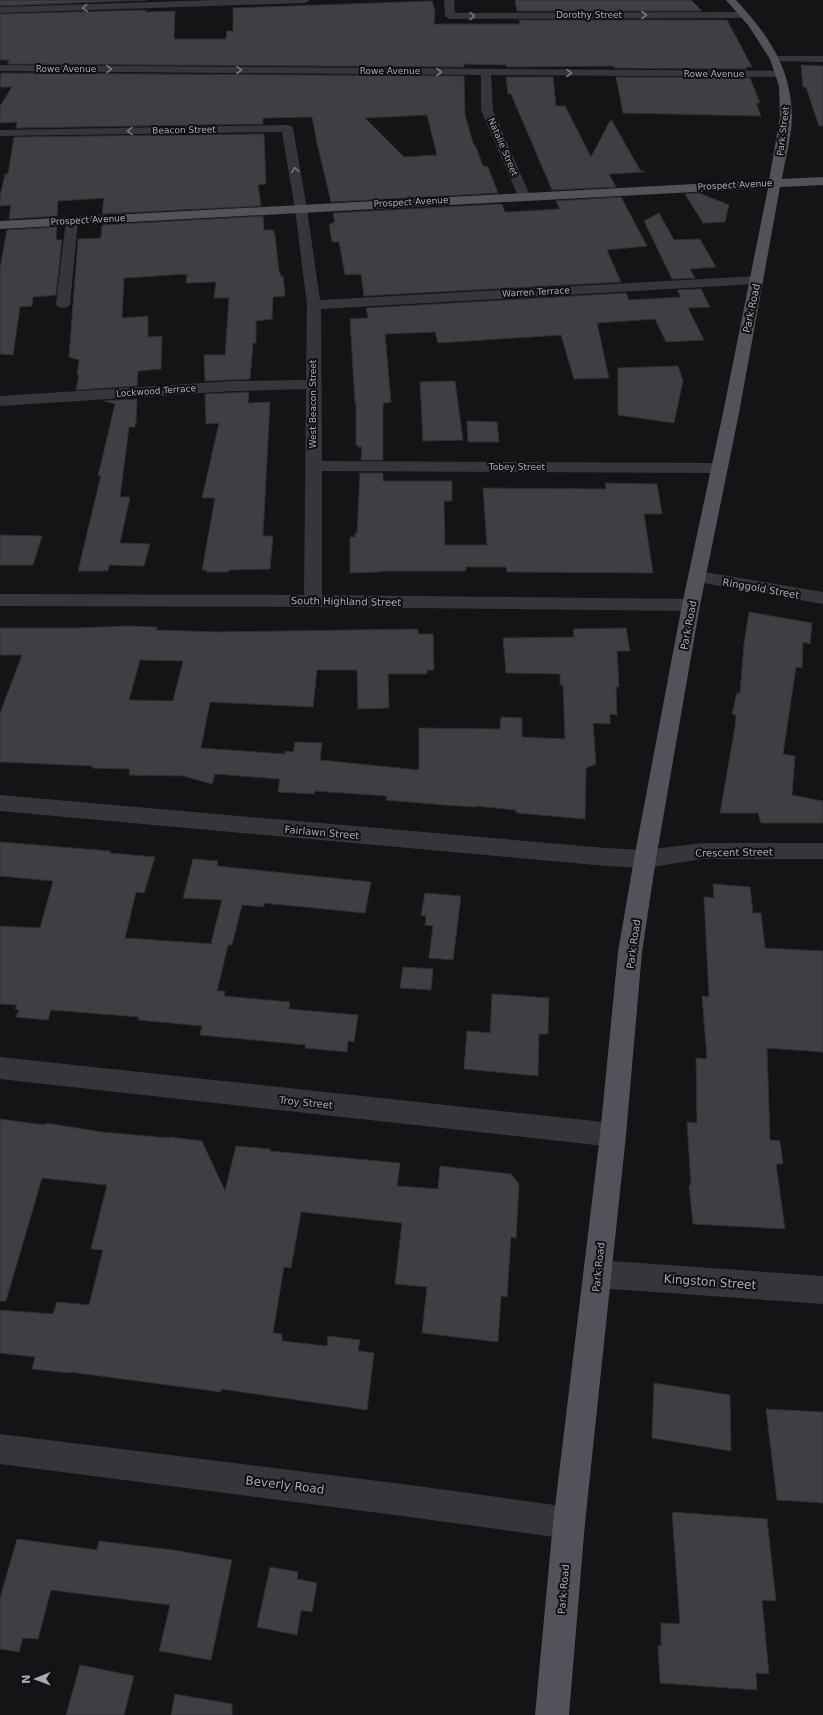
<svg xmlns="http://www.w3.org/2000/svg" width="823" height="1715" viewBox="0 0 823 1715" font-family="'DejaVu Sans',sans-serif">
	<style>
		.building { fill: #3f3e43; stroke: #2f2e32; fill-rule: evenodd }
		.lines { fill: none; stroke-linecap: round; stroke-linejoin: round }
		.minor { fill: #35353b; fill-rule: evenodd }
		.major { fill: #51525a; fill-rule: evenodd }
		.oneway { stroke: #73757f }
		.labels { text-anchor: middle; stroke-width: 4; stroke-linejoin: round; paint-order: stroke }
		.far-street-label { font-size: 9px; fill: #a6a9b7; stroke: #100f11 }
		.street-label { font-size: 10px; fill: #a6a9b7; stroke: #100f11 }
		.near-street-label { font-size: 12px; fill: #a6a9b7; stroke: #100f11 }
	</style>
	<rect width="100%" height="100%" fill="#141416"/>
	<path class="building" d="M 0,0 L 147,0 L 0,6 Z
		M 516,0 L 691,0 L 702,11 L 517,11 L 515,1 Z
		M 432,1 L 435,12 L 434,24 L 520,24 L 519,20 L 727,20 L 752,67 L 746,67 L 747,69 L 614,68 L 613,66 L 506,67 L 506,65 L 464,64 L 464,67 L 7,64 L 10,60 L 0,60 L 0,14 L 145,10 L 146,12 L 175,11 L 174,39 L 226,39 L 227,31 L 233,31 L 233,8 Z
		M 801,65 L 823,66 L 823,126 L 819,126 L 806,87 L 803,87 Z
		M 1,73 L 464,76 L 465,115 L 473,143 L 476,147 L 483,166 L 488,167 L 498,193 L 331,202 L 317,143 L 312,117 L 263,118 L 263,124 L 16,128 L 17,122 L 0,123 L 0,106 L 12,87 L 0,87 ZM 427,115 L 437,155 L 404,157 L 365,118 Z
		M 506,77 L 553,77 L 556,106 L 565,106 L 591,157 L 611,119 L 640,170 L 645,172 L 609,174 L 616,187 L 552,190 L 511,94 L 508,94 Z
		M 616,77 L 750,78 L 760,103 L 756,103 L 761,116 L 623,113 Z
		M 264,134 L 266,184 L 258,185 L 261,206 L 102,214 L 104,198 L 58,201 L 57,216 L 9,219 L 11,205 L 0,206 L 0,196 L 5,174 L 8,174 L 14,137 Z
		M 699,193 L 729,205 L 725,222 L 703,223 L 685,194 Z
		M 621,197 L 647,246 L 607,250 L 621,282 L 364,296 L 361,274 L 345,275 L 339,242 L 332,242 L 329,225 L 335,222 L 333,213 L 502,204 L 505,212 L 509,212 L 560,209 L 556,201 Z
		M 659,213 L 674,240 L 700,239 L 716,267 L 690,269 L 695,278 L 672,279 L 644,221 Z
		M 263,216 L 264,230 L 273,230 L 275,235 L 279,271 L 281,276 L 283,276 L 285,296 L 273,297 L 272,319 L 256,321 L 256,343 L 253,343 L 250,379 L 205,381 L 204,355 L 225,355 L 229,298 L 214,298 L 216,282 L 186,283 L 187,274 L 124,278 L 122,318 L 148,316 L 148,337 L 162,336 L 161,369 L 138,371 L 137,386 L 76,390 L 79,375 L 77,375 L 79,360 L 69,357 L 78,239 L 101,238 L 102,225 Z
		M 57,227 L 56,240 L 62,240 L 56,295 L 33,297 L 32,306 L 20,307 L 13,355 L 0,354 L 0,268 L 7,230 Z
		M 701,289 L 710,307 L 688,308 L 704,340 L 666,342 L 655,319 L 597,323 L 609,378 L 574,379 L 561,335 L 438,343 L 435,332 L 385,334 L 391,402 L 383,403 L 383,460 L 361,460 L 362,447 L 358,447 L 358,445 L 356,445 L 356,403 L 355,403 L 350,319 L 368,318 L 366,308 L 626,293 L 629,300 L 681,297 L 677,290 Z
		M 678,366 L 683,381 L 674,423 L 618,415 L 618,368 Z
		M 455,381 L 463,440 L 423,441 L 420,382 Z
		M 249,392 L 248,403 L 270,402 L 263,536 L 273,536 L 270,569 L 229,570 L 228,572 L 206,572 L 206,570 L 202,570 L 215,498 L 202,498 L 219,423 L 206,424 L 205,394 Z
		M 137,399 L 136,423 L 135,423 L 135,427 L 129,427 L 120,497 L 130,497 L 120,543 L 150,544 L 144,566 L 109,565 L 108,571 L 78,571 L 101,475 L 98,476 L 115,404 L 104,401 Z
		M 467,421 L 497,422 L 499,442 L 468,442 Z
		M 360,473 L 383,473 L 383,481 L 452,481 L 452,501 L 444,501 L 445,545 L 487,545 L 483,488 L 606,489 L 605,483 L 657,484 L 662,514 L 644,514 L 653,573 L 507,572 L 506,567 L 466,567 L 466,571 L 380,571 L 380,572 L 350,573 L 350,537 L 355,537 L 355,533 L 357,533 Z
		M 0,535 L 42,536 L 33,565 L 0,565 Z
		M 749,612 L 812,623 L 810,644 L 803,642 L 802,668 L 796,667 L 783,754 L 795,756 L 792,795 L 823,801 L 823,823 L 761,823 L 758,813 L 720,813 L 735,727 L 736,715 L 732,714 L 737,693 L 740,693 L 744,644 Z
		M 128,626 L 157,627 L 156,630 L 216,632 L 418,629 L 418,634 L 433,634 L 434,670 L 427,670 L 427,674 L 388,674 L 389,708 L 358,709 L 357,670 L 317,670 L 313,707 L 210,702 L 201,748 L 285,754 L 285,751 L 293,752 L 295,742 L 322,743 L 320,760 L 419,770 L 419,728 L 500,729 L 501,717 L 522,718 L 522,737 L 565,739 L 563,685 L 560,685 L 560,674 L 506,673 L 503,638 L 574,637 L 573,629 L 626,628 L 630,651 L 617,651 L 619,687 L 616,687 L 617,715 L 610,714 L 610,724 L 593,723 L 596,764 L 586,768 L 585,819 L 517,813 L 515,810 L 475,806 L 475,807 L 444,805 L 386,800 L 387,796 L 315,791 L 314,794 L 278,792 L 280,779 L 215,774 L 212,784 L 180,775 L 180,776 L 129,775 L 130,769 L 92,768 L 93,766 L 0,762 L 0,713 L 22,655 L 0,655 L 0,628 L 76,628 ZM 140,660 L 183,661 L 173,701 L 129,700 Z
		M 0,842 L 110,851 L 110,853 L 155,857 L 144,893 L 136,892 L 125,938 L 214,944 L 211,943 L 222,900 L 183,898 L 193,859 L 218,861 L 217,866 L 371,882 L 365,913 L 264,903 L 264,907 L 242,905 L 232,945 L 228,945 L 217,991 L 225,991 L 224,996 L 290,1002 L 289,1009 L 358,1015 L 354,1042 L 348,1041 L 347,1052 L 305,1048 L 306,1045 L 200,1035 L 202,1026 L 138,1020 L 139,1017 L 51,1010 L 48,1020 L 16,1017 L 19,1010 L 15,1009 L 17,1005 L 0,1004 L 0,926 L 40,928 L 53,881 L 0,876 Z
		M 713,884 L 750,887 L 753,913 L 761,913 L 765,948 L 823,951 L 823,1052 L 767,1048 L 770,1140 L 780,1141 L 783,1164 L 776,1164 L 785,1229 L 693,1224 L 689,1185 L 691,1185 L 687,1122 L 697,1123 L 696,1058 L 707,1059 L 702,996 L 709,997 L 704,897 L 714,898 Z
		M 425,893 L 461,896 L 453,960 L 429,958 L 433,926 L 425,925 L 426,916 L 421,915 Z
		M 403,967 L 433,969 L 431,990 L 400,988 Z
		M 492,994 L 549,998 L 548,1034 L 539,1034 L 538,1076 L 464,1069 L 467,1031 L 490,1033 Z
		M 0,1119 L 45,1125 L 45,1123 L 102,1132 L 169,1138 L 170,1137 L 202,1141 L 225,1191 L 236,1146 L 270,1149 L 270,1151 L 400,1163 L 397,1186 L 438,1189 L 440,1166 L 511,1174 L 519,1184 L 516,1238 L 511,1237 L 507,1297 L 501,1296 L 498,1342 L 422,1333 L 427,1287 L 395,1284 L 402,1223 L 301,1212 L 291,1268 L 284,1267 L 273,1333 L 282,1334 L 282,1341 L 327,1346 L 328,1336 L 360,1340 L 358,1351 L 374,1353 L 367,1410 L 221,1389 L 221,1392 L 70,1372 L 70,1373 L 32,1369 L 35,1357 L 0,1353 L 0,1310 L 53,1314 L 57,1302 L 89,1305 L 103,1250 L 91,1249 L 107,1185 L 42,1178 L 6,1301 L 0,1301 Z
		M 654,1383 L 730,1395 L 731,1451 L 652,1438 Z
		M 766,1409 L 823,1412 L 823,1503 L 777,1500 Z
		M 672,1512 L 767,1519 L 776,1601 L 762,1600 L 769,1674 L 756,1673 L 757,1690 L 660,1683 L 658,1646 L 661,1646 L 661,1623 L 680,1624 Z
		M 17,1539 L 97,1550 L 99,1541 L 173,1550 L 232,1560 L 211,1660 L 159,1651 L 170,1605 L 51,1590 L 38,1639 L 23,1638 L 19,1652 L 0,1649 L 0,1598 Z
		M 270,1567 L 298,1572 L 297,1579 L 317,1583 L 312,1612 L 301,1610 L 297,1635 L 257,1627 Z
		M 80,1665 L 134,1676 L 124,1715 L 66,1715 Z
		M 175,1694 L 232,1704 L 232,1715 L 171,1715 Z"/>
	<g class="lines">
		<path class="minor" d="M 215,0 L 310,0 L 305,3 L 0,13 L 0,7 Z
			M 444,0 L 454,0 L 455,13 L 745,12 L 750,15 L 745,18 L 450,19 L 445,16 Z
			M 775,56 L 823,56 L 823,62 L 771,61 L 770,59 L 771,57 Z
			M 0,65 L 781,71 L 786,74 L 781,77 L 491,75 L 493,110 L 530,196 L 528,199 L 520,199 L 518,196 L 481,110 L 481,75 L 0,71 Z
			M 287,125 L 291,126 L 293,128 L 307,209 L 320,300 L 757,276 L 762,277 L 764,280 L 762,283 L 757,284 L 321,309 L 322,461 L 720,463 L 726,465 L 728,468 L 726,471 L 720,473 L 322,471 L 322,595 L 691,599 L 698,601 L 700,605 L 698,609 L 691,611 L 313,607 L 0,606 L 0,594 L 304,595 L 306,389 L 234,391 L 0,406 L 0,396 L 234,381 L 306,380 L 307,305 L 295,209 L 282,132 L 0,136 L 0,130 Z
			M 72,217 L 77,218 L 78,221 L 70,304 L 68,307 L 63,308 L 58,307 L 56,304 L 66,221 L 67,218 Z
			M 698,571 L 823,592 L 823,604 L 692,581 L 689,577 L 692,573 Z
			M 0,795 L 606,848 L 645,850 L 703,843 L 823,843 L 823,859 L 703,859 L 645,868 L 606,866 L 0,811 Z
			M 0,1057 L 613,1123 L 622,1127 L 626,1135 L 622,1143 L 613,1147 L 0,1079 Z
			M 597,1260 L 823,1276 L 823,1304 L 597,1288 L 587,1284 L 583,1274 L 587,1264 Z
			M 0,1434 L 410,1485 L 569,1507 L 580,1512 L 585,1523 L 580,1534 L 569,1539 L 410,1517 L 0,1464 Z"/>
		<path class="major" d="M 726,0 L 736,0 C 768,35 791,67 792,116 C 792,135 785,160 782,179 L 823,177 L 823,185 L 780,187 L 739,413 L 700,605 L 656,859 L 642,952 L 626,1135 L 585,1523 L 569,1715 L 535,1715 L 553,1523 L 600,1135 L 618,952 L 634,859 L 682,605 L 723,413 L 768,188 L 0,229 L 0,221 L 769,180 L 780,117 L 779,86 L 770,59 L 748,25 Z"/>
	</g>
	<defs><path id="oneway-chevron" d="M-2-3.5L2.5 0L-2 3.5" fill="none" stroke-width="1.6" stroke-linecap="round" stroke-linejoin="round"/></defs>
	<g class="oneway">
		<use href="#oneway-chevron" transform="translate(85 8) rotate(178)"/>
		<use href="#oneway-chevron" transform="translate(644 15)"/>
		<use href="#oneway-chevron" transform="translate(472 16)"/>
		<use href="#oneway-chevron" transform="translate(109 69)"/>
		<use href="#oneway-chevron" transform="translate(239 70)"/>
		<use href="#oneway-chevron" transform="translate(439 72)"/>
		<use href="#oneway-chevron" transform="translate(569 73)"/>
		<use href="#oneway-chevron" transform="translate(130 131) rotate(179)"/>
		<use href="#oneway-chevron" transform="translate(295 170) rotate(-100)"/>
	</g>
	<g class="labels">
		<g class="far-street-label">
			<text x="589" y="18">Dorothy Street</text>
			<text x="66" y="72">Rowe Avenue</text>
			<text x="390" y="74">Rowe Avenue</text>
			<text x="714" y="77">Rowe Avenue</text>
			<text transform="translate(184 130) rotate(-1)" y="3">Beacon Street</text>
			<text transform="translate(783 131) rotate(-83)" y="3">Park Street</text>
			<text transform="translate(503 147) rotate(67)" y="3">Natalie Street</text>
			<text transform="translate(735 185) rotate(-3)" y="3">Prospect Avenue</text>
			<text transform="translate(411 202) rotate(-3)" y="3">Prospect Avenue</text>
			<text transform="translate(88 220) rotate(-3)" y="3">Prospect Avenue</text>
			<text transform="translate(536 292) rotate(-3)" y="3">Warren Terrace</text>
			<text transform="translate(156 391) rotate(-4)" y="3">Lockwood Terrace</text>
			<text transform="translate(313 404) rotate(-90)" y="3">West Beacon Street</text>
			<text x="517" y="470">Tobey Street</text>
		</g>
		<g class="street-label">
			<text transform="translate(751 308) rotate(-78)" y="4">Park Road</text>
			<text transform="translate(761 588) rotate(10)" y="4">Ringgold Street</text>
			<text transform="translate(346 601) rotate(1)" y="4">South Highland Street</text>
			<text transform="translate(688 625) rotate(-79)" y="4">Park Road</text>
			<text transform="translate(322 832) rotate(5)" y="4">Fairlawn Street</text>
			<text transform="translate(734 852) rotate(-1)" y="4">Crescent Street</text>
			<text transform="translate(633 944) rotate(-82)" y="4">Park Road</text>
			<text transform="translate(306 1102) rotate(6)" y="4">Troy Street</text>
			<text transform="translate(598 1267) rotate(-84)" y="4">Park Road</text>
			<text transform="translate(563 1589) rotate(-85)" y="4">Park Road</text>
		</g>
		<g class="near-street-label">
			<text transform="translate(710 1282) rotate(4)" y="4">Kingston Street</text>
			<text transform="translate(285 1485) rotate(7)" y="4">Beverly Road</text>
		</g>
	</g>
	<g transform="translate(36 1679) rotate(269)" stroke="#100f11" stroke-width="3" paint-order="stroke">
	<path d="M0-3L7 15L0 10L-7 15Z" fill="#a6a9b7"/>
	<text y="-6" font-size="11" font-weight="bold" text-anchor="middle" fill="#a6a9b7">N</text>
	</g>
</svg>
